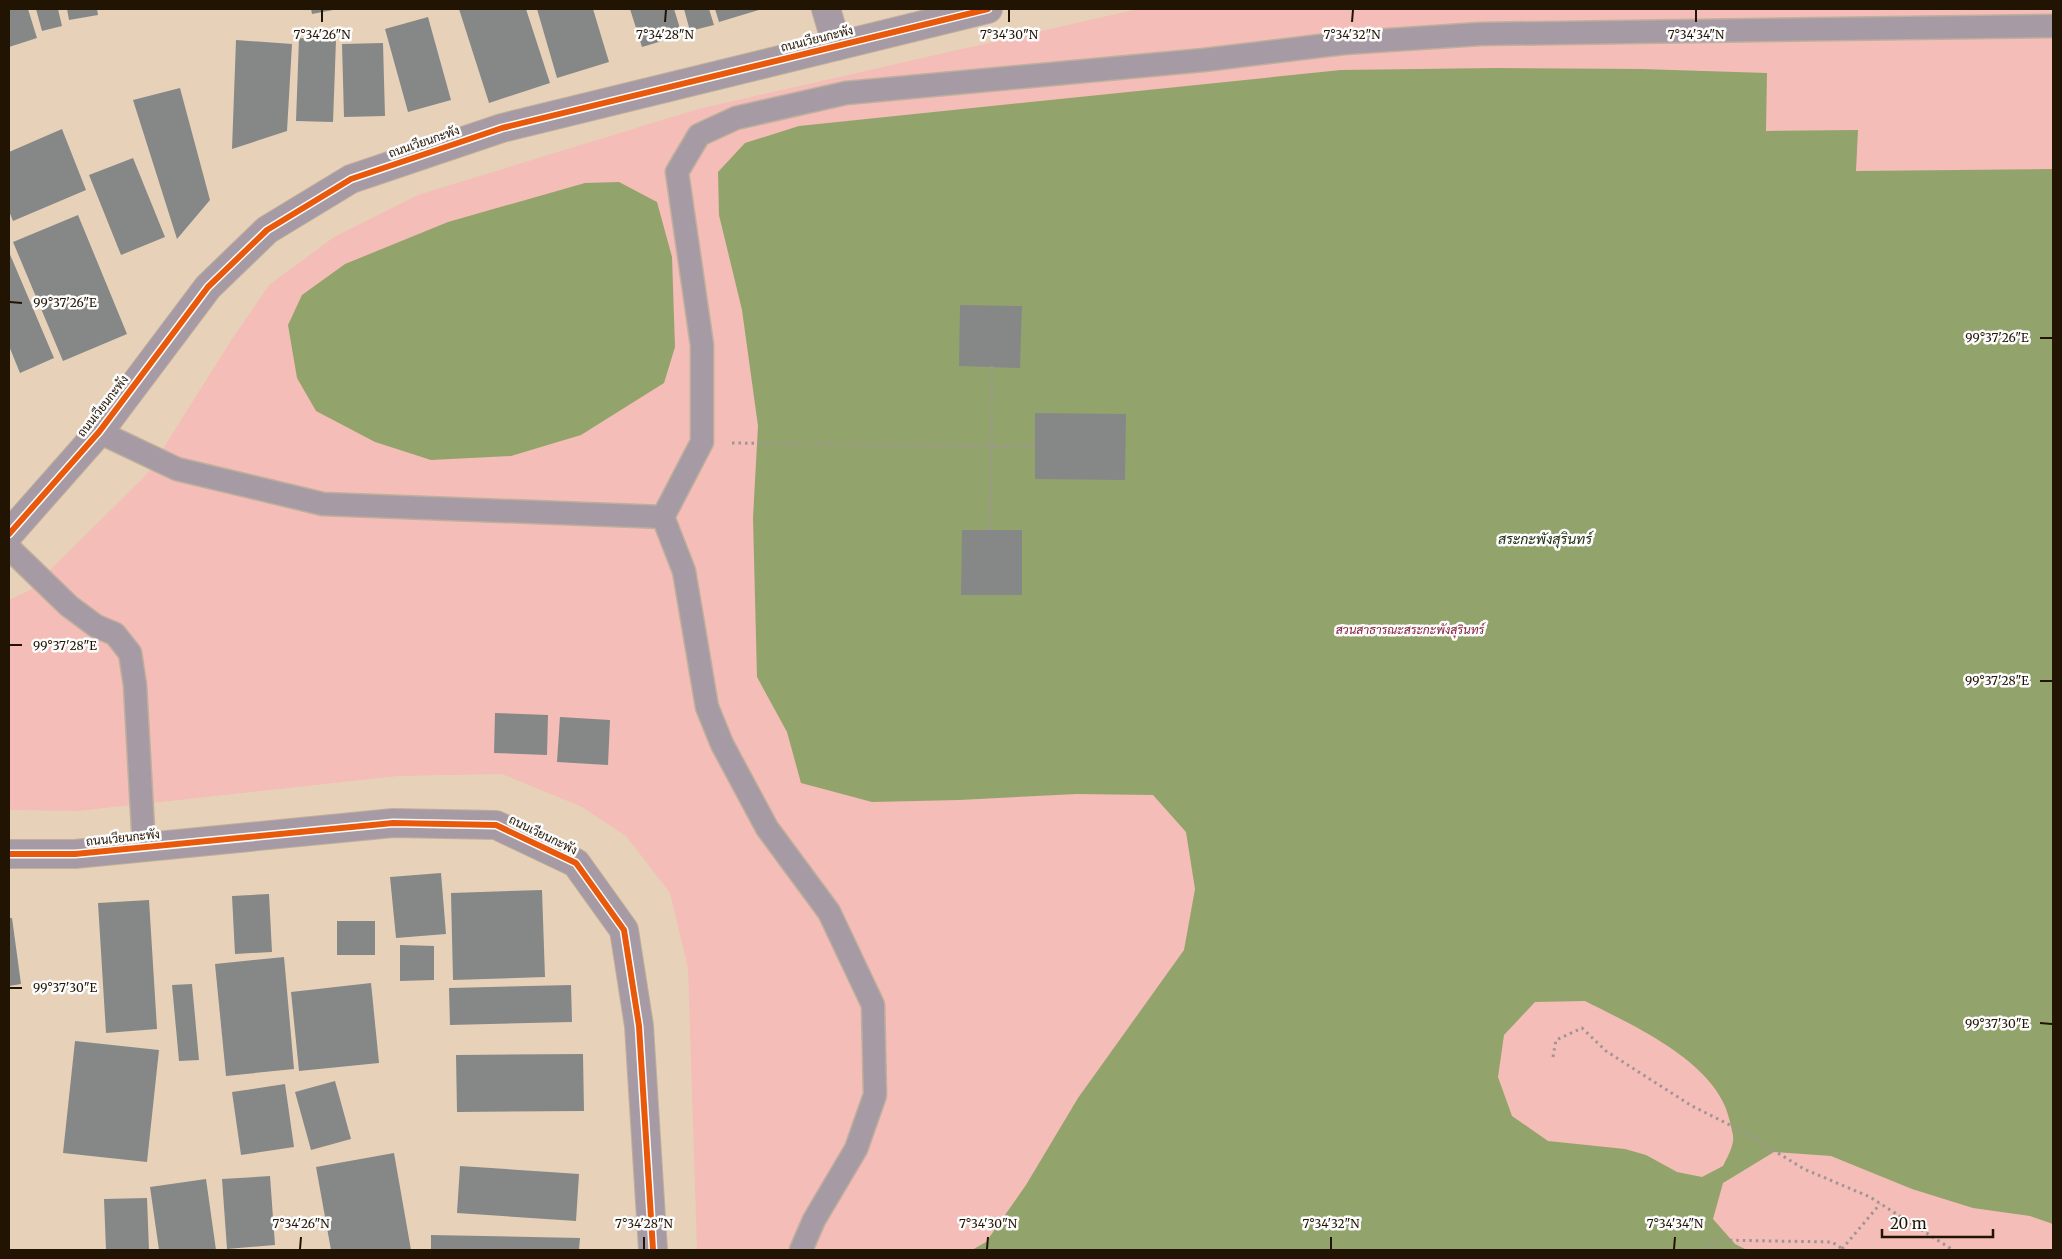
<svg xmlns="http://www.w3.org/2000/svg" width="2062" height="1259" viewBox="0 0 2062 1259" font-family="Merriweather,Sarabun,serif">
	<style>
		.green { fill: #f4bdb7 }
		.water { fill: #92a46b; fill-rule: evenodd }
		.building { fill: #868887 }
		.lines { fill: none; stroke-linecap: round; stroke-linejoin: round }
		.lane-casing { stroke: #c0af9c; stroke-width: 25 }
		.street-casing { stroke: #c0af9c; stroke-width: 30 }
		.path { stroke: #a09595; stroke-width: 3; stroke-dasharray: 2.5 4; stroke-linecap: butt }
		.lane { stroke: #a69ba5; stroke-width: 22 }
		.street { stroke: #a69ba5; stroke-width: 28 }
		.cycleway-casing { stroke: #fcfcfc; stroke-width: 9 }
		.cycleway { stroke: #e8590c; stroke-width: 6 }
		.ticks { fill: none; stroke: #221403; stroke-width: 2 }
		.labels { text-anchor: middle; stroke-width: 5; stroke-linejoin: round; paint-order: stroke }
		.street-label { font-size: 12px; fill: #221403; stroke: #fcfcfc }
		.park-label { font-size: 12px; font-style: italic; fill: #86213b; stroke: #fcfcfc }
		.water-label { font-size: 14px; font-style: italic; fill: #212f11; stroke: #fcfcfc }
		.ticks-label { font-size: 12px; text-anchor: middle; fill: #221403; stroke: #fcfcfc; stroke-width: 5; stroke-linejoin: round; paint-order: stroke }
	</style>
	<rect width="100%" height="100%" fill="#e7d2b9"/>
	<path class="green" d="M 1138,9 L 2053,9 L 2053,1250 L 697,1250 L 688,968 L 670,893 L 626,836 L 582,807 L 502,774 L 398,776 L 78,811 L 9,810 L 9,600 L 30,590 L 147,474 L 232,339 L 269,285 L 334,237 L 418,195 L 698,109 Z"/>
	<path class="water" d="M 1496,68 L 1641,69 L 1767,73 L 1766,131 L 1858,130 L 1856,171 L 2053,169 L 2053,1224 L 2030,1216 L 1973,1208 L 1912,1189 L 1831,1156 L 1774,1152 L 1723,1183 L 1713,1219 L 1735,1244 L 1747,1250 L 972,1250 L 986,1242 L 1026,1185 L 1078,1098 L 1184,950 L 1195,889 L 1186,832 L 1153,795 L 1077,794 L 959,800 L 872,802 L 801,783 L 787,732 L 757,677 L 753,518 L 758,426 L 742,310 L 719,215 L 718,172 L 745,143 L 799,126 L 1341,70 ZM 1585,1001 C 1634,1026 1719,1063 1730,1122 C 1731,1128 1734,1135 1733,1141 C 1732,1149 1727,1158 1723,1166 L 1702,1177 L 1677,1172 L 1646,1155 L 1625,1149 L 1548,1141 L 1512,1116 L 1498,1077 L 1504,1035 L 1535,1002 Z
		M 619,182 L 657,202 L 672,257 L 675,347 L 664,383 L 581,435 L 511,456 L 431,460 L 375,442 L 316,411 L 297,378 L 288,325 L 302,295 L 345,264 L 448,222 L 585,183 Z"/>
	<path class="building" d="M 9,9 L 28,9 L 37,38 L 9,47 Z
		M 36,9 L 58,9 L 62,26 L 42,31 Z
		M 67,9 L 97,9 L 98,15 L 69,20 Z
		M 311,9 L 333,9 L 333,10 L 312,14 Z
		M 459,9 L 526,9 L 550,83 L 489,103 Z
		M 537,9 L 593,9 L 609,62 L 557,78 Z
		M 630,9 L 674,9 L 682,35 L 642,47 Z
		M 684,9 L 709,9 L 714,25 L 690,31 Z
		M 715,9 L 762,9 L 719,22 Z
		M 428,17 L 451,100 L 408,112 L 385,29 Z
		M 299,38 L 336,40 L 333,122 L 296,121 Z
		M 236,40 L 292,44 L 287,131 L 232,149 Z
		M 383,43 L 385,116 L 344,117 L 342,44 Z
		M 180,88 L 210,200 L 177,239 L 133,100 Z
		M 62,129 L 86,190 L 13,221 L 9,211 L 9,152 Z
		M 133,158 L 165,237 L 121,255 L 89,175 Z
		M 78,215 L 127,334 L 63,361 L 13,242 Z
		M 9,252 L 54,358 L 20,373 L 9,346 Z
		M 960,305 L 1022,306 L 1020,368 L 959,366 Z
		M 1035,413 L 1126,414 L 1125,480 L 1035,479 Z
		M 962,530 L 1022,530 L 1022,595 L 961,595 Z
		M 495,713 L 548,715 L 547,755 L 494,753 Z
		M 560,717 L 610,720 L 608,765 L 557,762 Z
		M 441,873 L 446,934 L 396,938 L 390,877 Z
		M 542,890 L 545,977 L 453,980 L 451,893 Z
		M 269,894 L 272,952 L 235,954 L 232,896 Z
		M 149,900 L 157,1029 L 106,1033 L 98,903 Z
		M 9,918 L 12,918 L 21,984 L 9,986 Z
		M 337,921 L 375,921 L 375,955 L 337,955 Z
		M 400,945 L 434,946 L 434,980 L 400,981 Z
		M 284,957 L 294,1069 L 226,1076 L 215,964 Z
		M 371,983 L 379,1063 L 299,1071 L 291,992 Z
		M 192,984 L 199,1060 L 179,1061 L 172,985 Z
		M 571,985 L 572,1022 L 450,1025 L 449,988 Z
		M 75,1041 L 159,1050 L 147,1162 L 63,1153 Z
		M 583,1054 L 584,1111 L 457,1112 L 456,1055 Z
		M 335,1081 L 351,1139 L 311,1150 L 295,1092 Z
		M 285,1084 L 294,1147 L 241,1155 L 232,1092 Z
		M 394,1153 L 411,1250 L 331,1250 L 316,1167 Z
		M 460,1166 L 579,1174 L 576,1221 L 457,1213 Z
		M 270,1176 L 275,1245 L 227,1249 L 222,1179 Z
		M 206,1179 L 216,1250 L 159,1250 L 150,1187 Z
		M 147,1198 L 149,1250 L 106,1250 L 104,1199 Z
		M 431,1235 L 580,1238 L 579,1250 L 431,1250 Z"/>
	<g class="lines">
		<defs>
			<path id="lane" d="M 99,432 L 177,469 L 323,504 L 663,517
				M 9,548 L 69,606 L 96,626 L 115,634 L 130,653 L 135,685 L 144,847
				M 801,1250 L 814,1220 L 856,1149 L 875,1095 L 873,1005 L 829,912 L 767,828 L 722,744 L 707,707 L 684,571 L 663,517 L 702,442 L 702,345 L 677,172 L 699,135 L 736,118 L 846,93 L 1204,60 L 1344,43 L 1480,34 L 2053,26"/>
			<path id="street" d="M 826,9 L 837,46
				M 9,534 L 99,432 L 208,287 L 267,230 L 351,179 L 502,128 L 988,9
				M 9,854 L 75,854 L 393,823 L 496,825 L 576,863 L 624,930 L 639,1026 L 653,1250"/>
		</defs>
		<use href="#lane" class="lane-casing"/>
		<use href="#street" class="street-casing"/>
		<path class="path" d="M 732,443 L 1035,447
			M 990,530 L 992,366
			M 1553,1057 L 1556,1040 L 1582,1028 L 1606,1051 L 1692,1106 L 1742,1131 L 1804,1169 L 1870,1197 L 1953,1250
			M 1842,1249 L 1880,1204
			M 1700,1250 L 1717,1240 L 1832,1242 L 1844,1250"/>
		<use href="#lane" class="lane"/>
		<use href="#street" class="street"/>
		<defs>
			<path id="cycleway" d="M 9,534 L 99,432 L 208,287 L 267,230 L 351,179 L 502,128 L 988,9
				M 9,854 L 75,854 L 393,823 L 496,825 L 576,863 L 624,930 L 639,1026 L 653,1250"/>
		</defs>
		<use href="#cycleway" class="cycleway-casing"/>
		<use href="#cycleway" class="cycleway"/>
	</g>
	<path class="ticks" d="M 322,22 L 322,10M 665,22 L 666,10M 1009,22 L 1009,10M 1352,22 L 1353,10M 1696,22 L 1696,10M 10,302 L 22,303M 2040,338 L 2052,338M 10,645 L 22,645M 2040,681 L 2052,681M 10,988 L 22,988M 2040,1023 L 2052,1024M 300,1249 L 301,1237M 644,1249 L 644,1237M 987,1249 L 988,1237M 1331,1249 L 1331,1237M 1674,1249 L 1675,1237"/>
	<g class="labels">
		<g class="street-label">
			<text transform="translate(817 39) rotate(-14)" y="4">ถนนเวียนกะพัง</text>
			<text transform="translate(424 142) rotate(-19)" y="4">ถนนเวียนกะพัง</text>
			<text transform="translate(103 406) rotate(-52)" y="4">ถนนเวียนกะพัง</text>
			<text transform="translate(543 835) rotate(26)" y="4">ถนนเวียนกะพัง</text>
			<text transform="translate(123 838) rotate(-6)" y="4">ถนนเวียนกะพัง</text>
		</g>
		<g class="park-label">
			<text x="1410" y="634">สวนสาธารณะสระกะพังสุรินทร์</text>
		</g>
		<g class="water-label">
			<text x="1545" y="544">สระกะพังสุรินทร์</text>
		</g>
	</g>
	<g class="ticks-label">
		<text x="322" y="39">7°34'26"N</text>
		<text x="665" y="39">7°34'28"N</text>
		<text x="1009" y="39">7°34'30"N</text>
		<text x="1352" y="39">7°34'32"N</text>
		<text x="1696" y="39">7°34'34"N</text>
		<text x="65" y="307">99°37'26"E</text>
		<text x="1997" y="342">99°37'26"E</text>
		<text x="65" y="650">99°37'28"E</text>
		<text x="1997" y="685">99°37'28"E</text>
		<text x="65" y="992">99°37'30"E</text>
		<text x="1997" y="1028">99°37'30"E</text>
		<text x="301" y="1228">7°34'26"N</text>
		<text x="644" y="1228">7°34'28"N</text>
		<text x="988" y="1228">7°34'30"N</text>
		<text x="1331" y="1228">7°34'32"N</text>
		<text x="1675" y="1228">7°34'34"N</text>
	</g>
	<rect width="2062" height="1259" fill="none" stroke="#221403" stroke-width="20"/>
	<path d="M1882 1229v8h111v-8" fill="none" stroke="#221403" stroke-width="2.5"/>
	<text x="1890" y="1229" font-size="15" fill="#221403" stroke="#fcfcfc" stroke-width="4" paint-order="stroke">20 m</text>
</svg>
